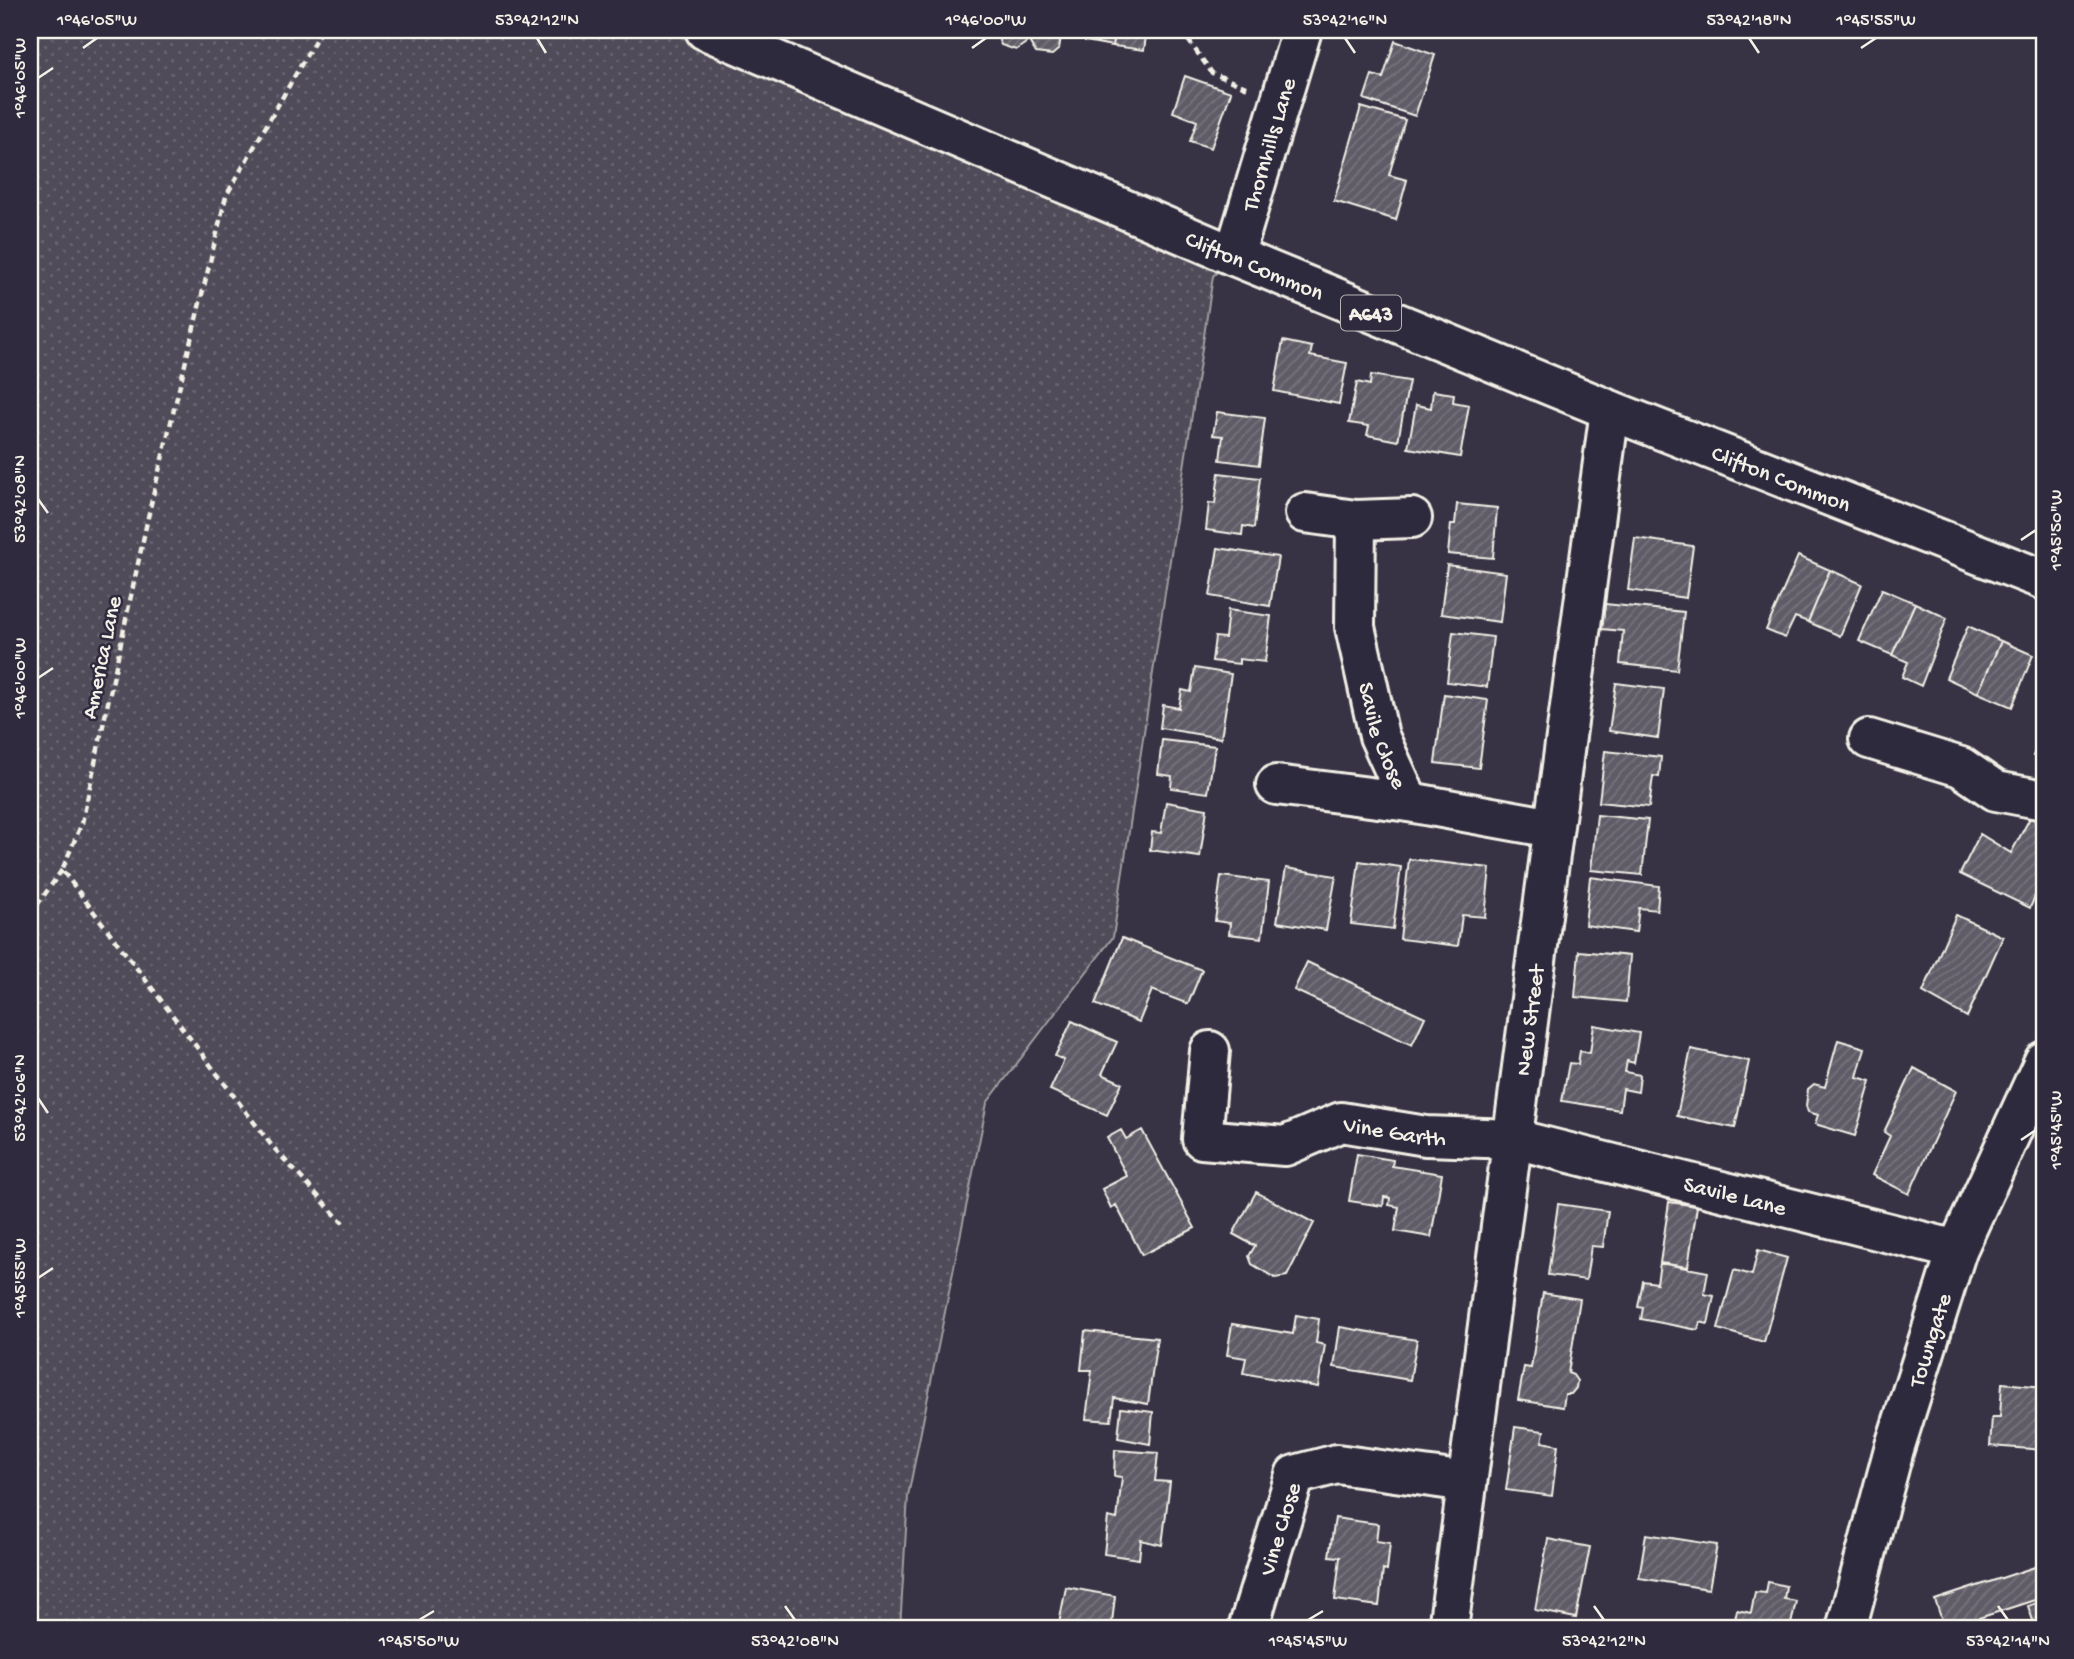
<svg xmlns="http://www.w3.org/2000/svg" width="2074" height="1659" viewBox="0 0 2074 1659" font-family="'Gochi Hand',sans-serif">
	<style>
		.grass { fill: url(#grass-dots); stroke: #a29ea0; stroke-width: 2 }
		.building { fill: url(#building-hatch); stroke: #f4f1e8; stroke-width: 2 }
		.lines { fill: none; stroke-linecap: round; stroke-linejoin: round }
		.minor-casing { stroke: #f4f1e8; stroke-width: 44 }
		.major-casing { stroke: #f4f1e8; stroke-width: 44 }
		.path { stroke: #f4f1e8; stroke-width: 4.5; stroke-dasharray: 7 5; stroke-linecap: butt }
		.minor { stroke: #2f2a3d; stroke-width: 38 }
		.major { stroke: #2f2a3d; stroke-width: 38 }
		.ticks { fill: none; stroke: #f4f1e8; stroke-width: 2.5 }
		.labels { text-anchor: middle; stroke-width: 5; stroke-linejoin: round; paint-order: stroke }
		.shield { fill: #2f2a3d; stroke: #b9b5b5; stroke-width: 2 }
		.shield-label { font-size: 21px; font-weight: bold; fill: #f4f1e8 }
		.street-label { font-size: 23px; fill: #f4f1e8; stroke: #2f2a3d }
		.neatline { fill: none; stroke: #f4f1e8; stroke-width: 2.5 }
		.ticks-label { font-size: 18px; text-anchor: middle; fill: #f4f1e8 }
	</style>
	<defs>
		<pattern id="grass-dots" width="8" height="8" patternUnits="userSpaceOnUse" patternTransform="scale(1.75)"><rect width="8" height="8" fill="#504b59"/><path d="M2 2h.1M6 6h.1" fill="none" stroke="#6a6571" stroke-width="1.8" stroke-linecap="round"/></pattern>
		<pattern id="building-hatch" width="6" height="6" patternUnits="userSpaceOnUse" patternTransform="scale(1.75)"><rect width="6" height="6" fill="#5f5c67"/><path d="M-1 1l2-2M0 6l6-6M5 7l2-2" fill="none" stroke="#77747d"/></pattern>
	</defs>
	<rect width="100%" height="100%" fill="#373244"/>
	<filter id="ink" filterUnits="userSpaceOnUse"><feTurbulence type="fractalNoise" baseFrequency=".0143" numOctaves="2"/><feDisplacementMap in="SourceGraphic" scale="14" xChannelSelector="R" yChannelSelector="G"/><feConvolveMatrix kernelMatrix="1 2 1 2 8 2 1 2 1" color-interpolation-filters="sRGB"/></filter>
	<g filter="url(#ink)">
		<path class="grass" d="M 30,30 L 705,30 L 1234,256 L 1213,276 L 1113,937 L 987,1103 L 908,1496 L 900,1629 L 30,1629 Z"/>
		<path class="building" d="M 998,30 L 1029,30 L 1026,43 L 1016,50 L 1001,45 L 997,34 Z
			M 1033,30 L 1062,30 L 1059,49 L 1052,55 L 1036,53 L 1030,43 Z
			M 1086,30 L 1116,30 L 1113,46 L 1085,41 Z
			M 1116,30 L 1147,30 L 1144,50 L 1113,46 Z
			M 1395,41 L 1435,55 L 1415,116 L 1364,99 L 1372,75 L 1383,78 Z
			M 1185,76 L 1231,92 L 1211,148 L 1190,141 L 1197,121 L 1173,112 Z
			M 1361,107 L 1405,120 L 1389,175 L 1407,180 L 1396,220 L 1334,201 Z
			M 1283,341 L 1312,347 L 1310,356 L 1347,363 L 1339,404 L 1274,391 Z
			M 1371,375 L 1409,381 L 1398,441 L 1367,435 L 1369,426 L 1349,423 L 1357,382 L 1370,385 Z
			M 1433,391 L 1454,394 L 1453,402 L 1469,405 L 1460,457 L 1408,448 L 1416,405 L 1431,408 Z
			M 1217,412 L 1265,418 L 1259,465 L 1220,460 L 1223,436 L 1213,435 Z
			M 1219,473 L 1260,478 L 1254,528 L 1243,526 L 1242,535 L 1206,530 L 1209,503 L 1215,504 Z
			M 1457,504 L 1497,508 L 1493,558 L 1448,554 L 1451,524 L 1455,524 Z
			M 1635,538 L 1693,546 L 1686,598 L 1628,590 Z
			M 1218,548 L 1278,557 L 1270,606 L 1210,596 Z
			M 1798,556 L 1830,570 L 1808,622 L 1795,617 L 1785,638 L 1766,630 Z
			M 1447,565 L 1506,573 L 1500,622 L 1441,614 Z
			M 1830,570 L 1862,584 L 1840,636 L 1808,622 Z
			M 1882,589 L 1915,603 L 1892,655 L 1859,641 Z
			M 1915,603 L 1947,618 L 1921,686 L 1902,677 L 1908,662 L 1892,655 Z
			M 1605,604 L 1684,612 L 1677,670 L 1620,664 L 1623,631 L 1602,629 Z
			M 1228,610 L 1271,616 L 1265,662 L 1239,659 L 1239,664 L 1212,661 L 1215,637 L 1225,638 Z
			M 1968,626 L 2001,641 L 1978,693 L 1946,678 Z
			M 1453,632 L 1493,637 L 1487,687 L 1447,682 Z
			M 2001,641 L 2033,655 L 2012,707 L 1978,693 Z
			M 1195,668 L 1231,674 L 1221,738 L 1160,728 L 1163,705 L 1179,708 L 1182,690 L 1191,692 Z
			M 1616,683 L 1664,689 L 1658,738 L 1609,731 Z
			M 1444,694 L 1488,700 L 1479,768 L 1435,763 Z
			M 2044,728 L 2044,761 L 2033,756 Z
			M 1162,740 L 1215,746 L 1208,793 L 1171,788 L 1172,776 L 1158,774 Z
			M 1605,751 L 1661,757 L 1659,777 L 1653,776 L 1649,807 L 1599,802 Z
			M 1166,802 L 1207,809 L 1200,857 L 1150,850 L 1152,832 L 1161,833 Z
			M 1597,815 L 1648,820 L 1642,875 L 1591,870 Z
			M 2030,818 L 2044,823 L 2044,876 L 2030,908 L 1960,874 L 1980,834 L 2011,853 Z
			M 1409,859 L 1490,868 L 1485,917 L 1462,915 L 1458,946 L 1400,939 Z
			M 1359,861 L 1401,867 L 1393,929 L 1351,924 Z
			M 1286,868 L 1336,876 L 1326,930 L 1277,922 Z
			M 1221,876 L 1269,882 L 1262,938 L 1229,934 L 1230,923 L 1215,921 Z
			M 1590,877 L 1659,886 L 1657,910 L 1639,908 L 1636,932 L 1585,925 Z
			M 1956,915 L 2003,937 L 1967,1017 L 1923,992 Z
			M 1122,938 L 1202,970 L 1188,1004 L 1152,990 L 1139,1022 L 1095,1004 Z
			M 1579,951 L 1630,956 L 1626,1002 L 1575,997 Z
			M 1307,962 L 1425,1017 L 1412,1045 L 1294,990 Z
			M 1072,1021 L 1117,1042 L 1102,1074 L 1122,1083 L 1107,1115 L 1050,1090 L 1064,1060 L 1055,1056 Z
			M 1594,1025 L 1639,1033 L 1634,1063 L 1627,1061 L 1625,1072 L 1640,1075 L 1638,1092 L 1623,1089 L 1620,1110 L 1562,1101 L 1569,1063 L 1578,1064 L 1580,1051 L 1590,1053 Z
			M 1838,1040 L 1865,1048 L 1857,1077 L 1871,1081 L 1855,1136 L 1815,1124 L 1818,1115 L 1808,1112 L 1806,1106 L 1808,1089 L 1814,1084 L 1825,1087 Z
			M 1691,1049 L 1749,1061 L 1735,1128 L 1677,1116 Z
			M 1914,1068 L 1956,1091 L 1909,1194 L 1872,1175 L 1890,1136 L 1884,1132 Z
			M 1121,1130 L 1126,1139 L 1142,1130 L 1195,1228 L 1142,1255 L 1116,1205 L 1111,1208 L 1102,1189 L 1127,1176 L 1107,1138 Z
			M 1357,1154 L 1393,1160 L 1392,1166 L 1442,1174 L 1431,1237 L 1395,1231 L 1399,1207 L 1389,1205 L 1390,1198 L 1384,1197 L 1383,1206 L 1349,1201 Z
			M 1256,1192 L 1314,1223 L 1287,1276 L 1275,1278 L 1252,1264 L 1249,1256 L 1255,1246 L 1233,1234 Z
			M 1669,1202 L 1697,1206 L 1688,1267 L 1660,1263 Z
			M 1558,1204 L 1608,1211 L 1603,1247 L 1591,1246 L 1586,1280 L 1548,1275 Z
			M 1758,1250 L 1787,1258 L 1764,1342 L 1718,1329 L 1734,1270 L 1752,1275 Z
			M 1660,1263 L 1708,1272 L 1704,1294 L 1714,1296 L 1708,1324 L 1700,1322 L 1698,1330 L 1641,1319 L 1643,1308 L 1638,1307 L 1643,1281 L 1657,1283 Z
			M 1543,1293 L 1580,1299 L 1568,1373 L 1573,1375 L 1577,1381 L 1576,1388 L 1571,1394 L 1565,1394 L 1563,1407 L 1518,1400 L 1524,1367 L 1531,1368 Z
			M 1296,1315 L 1319,1319 L 1316,1343 L 1325,1345 L 1318,1387 L 1243,1373 L 1246,1358 L 1227,1355 L 1232,1324 L 1293,1334 Z
			M 1340,1327 L 1417,1340 L 1410,1380 L 1334,1367 Z
			M 1085,1331 L 1157,1338 L 1148,1404 L 1114,1398 L 1111,1421 L 1086,1419 L 1092,1370 L 1081,1370 Z
			M 2002,1383 L 2044,1387 L 2044,1450 L 1990,1446 L 1992,1417 L 2000,1417 Z
			M 1121,1408 L 1153,1412 L 1150,1444 L 1118,1438 Z
			M 1515,1427 L 1544,1431 L 1542,1442 L 1558,1445 L 1552,1496 L 1506,1490 Z
			M 1115,1450 L 1158,1453 L 1155,1481 L 1170,1482 L 1162,1545 L 1141,1540 L 1139,1559 L 1104,1554 L 1108,1517 L 1117,1519 L 1122,1477 L 1114,1476 Z
			M 1335,1518 L 1378,1524 L 1376,1541 L 1390,1543 L 1387,1571 L 1383,1570 L 1379,1606 L 1335,1600 L 1340,1557 L 1329,1556 Z
			M 1646,1534 L 1717,1545 L 1709,1589 L 1639,1578 Z
			M 1548,1539 L 1590,1547 L 1576,1618 L 1535,1610 Z
			M 2044,1564 L 2044,1597 L 1945,1629 L 1935,1600 Z
			M 1768,1582 L 1786,1586 L 1784,1599 L 1796,1601 L 1790,1629 L 1733,1629 L 1737,1610 L 1751,1613 L 1755,1592 L 1766,1593 Z
			M 1066,1587 L 1115,1596 L 1112,1623 L 1134,1629 L 1058,1629 Z
			M 2044,1600 L 2044,1629 L 2036,1629 L 2028,1606 Z"/>
		<g class="lines">
			<defs>
				<g id="minor">
					<path id="s1" d="M 1234,256 L 1302,30"/>
					<path d="M 1305,513 L 1356,520 L 1412,518"/>
					<path id="s2" d="M 1356,520 L 1355,627 L 1379,736 L 1409,802 L 1553,828"/>
					<path d="M 1869,739 L 1961,767 L 1996,791 L 2044,800"/>
					<path d="M 1276,785 L 1409,802"/>
					<path id="s3" d="M 1210,1051 L 1202,1139 L 1285,1146 L 1341,1122 L 1426,1136 L 1514,1139 L 1957,1250"/>
					<path id="s4" d="M 1248,1629 L 1295,1475 L 1337,1464 L 1467,1482"/>
					<path id="s5" d="M 1448,1629 C 1502,1223 1554,816 1610,410"/>
					<path id="s6" d="M 1846,1629 L 1894,1449 L 1957,1250 L 2044,1061"/>
				</g>
				<g id="major">
					<path id="s7" d="M 705,30 L 1234,256 L 1610,410 L 2044,580"/>
				</g>
			</defs>
			<use href="#minor" class="minor-casing"/>
			<use href="#major" class="major-casing"/>
			<path class="path" d="M 321,30 L 226,196 L 150,508 L 82,823 L 62,870 L 272,1146 L 343,1223
				M 1181,30 L 1212,73 L 1248,88
				M 30,915 L 62,870"/>
			<use href="#minor" class="minor"/>
			<use href="#major" class="major"/>
		</g>
	</g>
	<path class="ticks" d="M 537,38 L 546,53M 1345,38 L 1355,53M 1749,38 L 1759,53M 83,48 L 97,38M 972,48 L 986,38M 1861,48 L 1876,38M 38,78 L 53,68M 38,499 L 48,513M 2021,540 L 2036,530M 38,678 L 53,668M 38,1098 L 48,1113M 2021,1140 L 2036,1130M 38,1278 L 53,1268M 785,1606 L 795,1620M 1594,1606 L 1604,1620M 1998,1606 L 2008,1620M 419,1620 L 434,1611M 1308,1620 L 1323,1611"/>
	<g class="labels">
		<rect class="shield" x="1341" y="295.5" width="60" height="35" rx="5"/>
		<g class="shield-label">
			<text x="1371" y="320">A643</text>
		</g>
		<g class="street-label">
			<text dy="8" stroke="none"><textPath href="#s1" startOffset="117">Thornhills Lane</textPath></text>
			<text dy="8" stroke="none"><textPath href="#s7" startOffset="598">Clifton Common</textPath></text>
			<text dy="8" stroke="none"><textPath href="#s7" startOffset="1166">Clifton Common</textPath></text>
			<text transform="translate(100 657) rotate(-78)" y="8">America Lane</text>
			<text dy="8" stroke="none"><textPath href="#s2" startOffset="219">Savile Close</textPath></text>
			<text dy="8" stroke="none"><textPath href="#s5" startOffset="614">New Street</textPath></text>
			<text dy="8" stroke="none"><textPath href="#s3" startOffset="287">Vine Garth</textPath></text>
			<text dy="8" stroke="none"><textPath href="#s3" startOffset="635">Savile Lane</textPath></text>
			<text dy="8" stroke="none"><textPath href="#s6" startOffset="301">Towngate</textPath></text>
			<text dy="8" stroke="none"><textPath href="#s4" startOffset="105">Vine Close</textPath></text>
		</g>
	</g>
	<rect width="2074" height="1659" fill="none" stroke="#2f2a3d" stroke-width="77"/>
	<rect x="38" y="38" width="1998" height="1582" class="neatline"/>
	<g class="ticks-label">
		<text x="97" y="25">1°46'05"W</text>
		<text x="537" y="25">53°42'12"N</text>
		<text x="986" y="25">1°46'00"W</text>
		<text x="1345" y="25">53°42'16"N</text>
		<text x="1749" y="25">53°42'18"N</text>
		<text x="1876" y="25">1°45'55"W</text>
		<text transform="translate(19 78) rotate(-90)" y="6">1°46'05"W</text>
		<text transform="translate(19 499) rotate(-90)" y="6">53°42'08"N</text>
		<text transform="translate(2055 530) rotate(-90)" y="6">1°45'50"W</text>
		<text transform="translate(19 678) rotate(-90)" y="6">1°46'00"W</text>
		<text transform="translate(19 1098) rotate(-90)" y="6">53°42'06"N</text>
		<text transform="translate(2055 1130) rotate(-90)" y="6">1°45'45"W</text>
		<text transform="translate(19 1278) rotate(-90)" y="6">1°45'55"W</text>
		<text x="419" y="1646">1°45'50"W</text>
		<text x="795" y="1646">53°42'08"N</text>
		<text x="1308" y="1646">1°45'45"W</text>
		<text x="1604" y="1646">53°42'12"N</text>
		<text x="2008" y="1646">53°42'14"N</text>
	</g>
</svg>
